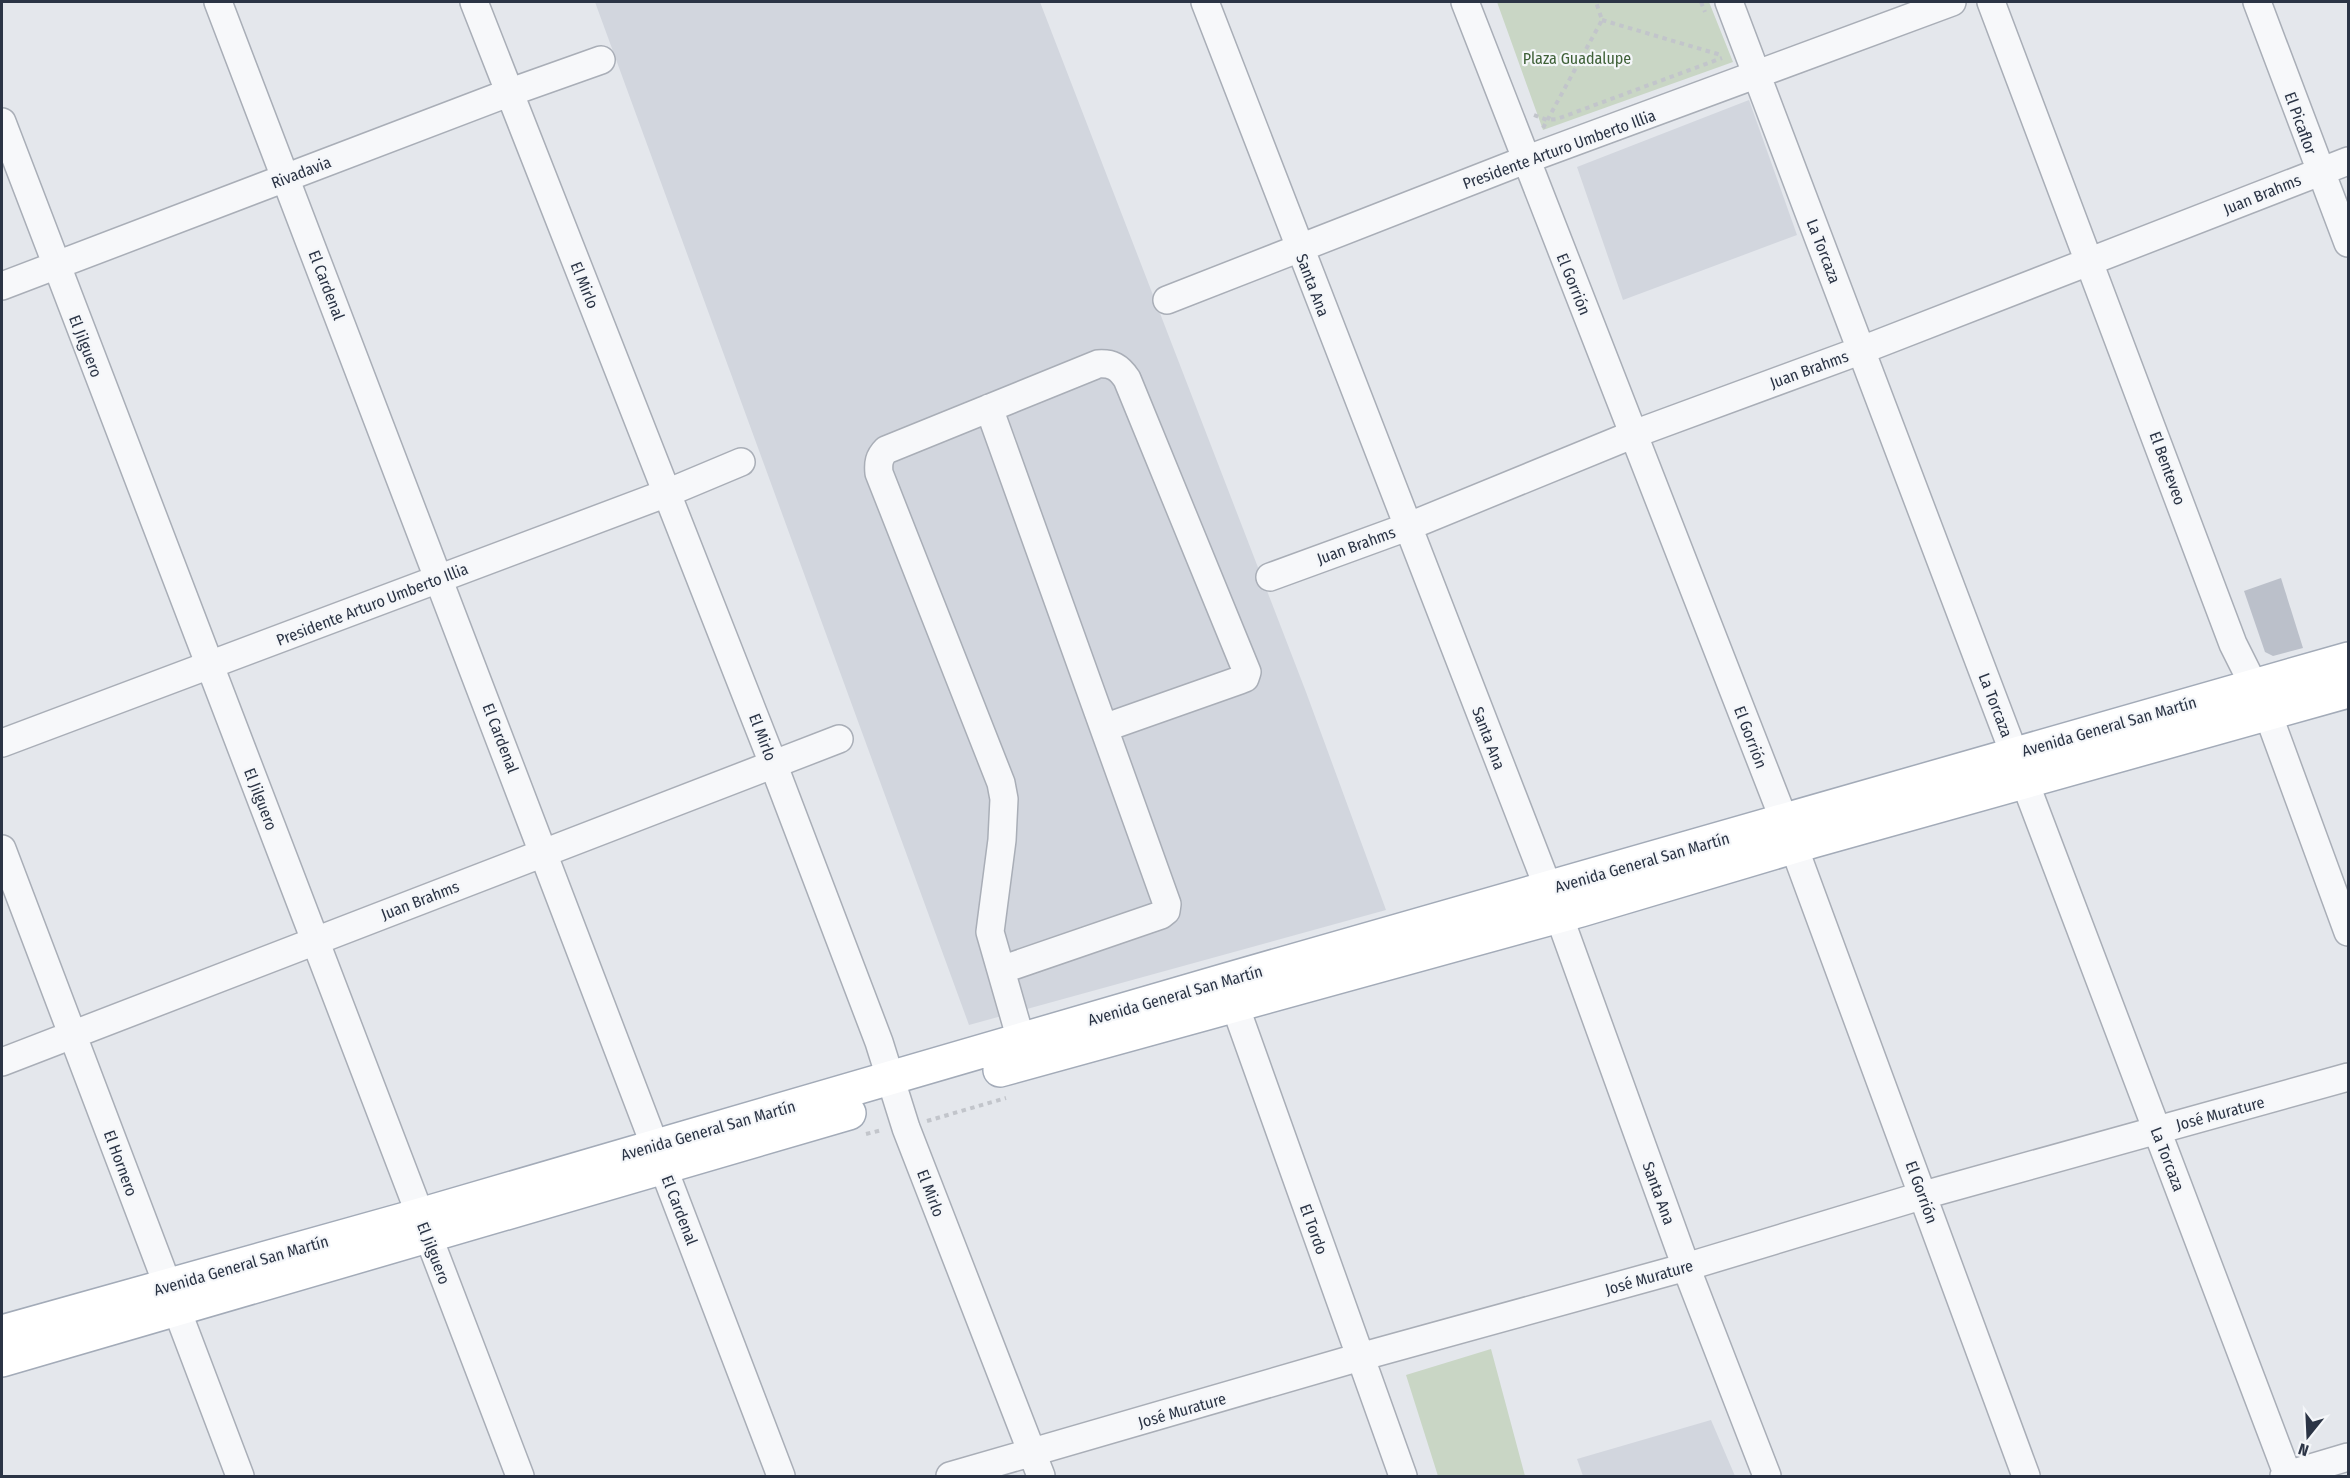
<svg xmlns="http://www.w3.org/2000/svg" width="2350" height="1478" viewBox="0 0 2350 1478" font-family="'Fira Sans Condensed',sans-serif">
	<style>
		.built { fill: #d2d6de }
		.green { fill: #c9d6c5 }
		.building { fill: #bbc0ca }
		.lines { fill: none; stroke-linecap: round; stroke-linejoin: round }
		.minor-casing { stroke: #a9aeb7; stroke-width: 30 }
		.major-casing { stroke: #a3abb8; stroke-width: 36 }
		.path { stroke: #c2c5cb; stroke-width: 4; stroke-dasharray: 4.5 4.5; stroke-linecap: butt }
		.minor { stroke: #f7f8fa; stroke-width: 27 }
		.major { stroke: #fff; stroke-width: 33 }
		.labels { text-anchor: middle; stroke-width: 4.5; stroke-linejoin: round; paint-order: stroke }
		.park-label { font-size: 16px; fill: #3f6138; stroke: #f4f6f9 }
		.street-label { font-size: 16px; fill: #2b3445; stroke: #f4f6f9 }
	</style>
	<rect width="100%" height="100%" fill="#e4e7ec"/>
	<path class="built" d="M 595,2 L 1040,2 L 1306,692 L 1386,910 L 969,1025 Z
		M 1749,100 L 1797,235 L 1623,300 L 1577,167 Z
		M 1711,1420 L 1735,1476 L 1583,1476 L 1577,1459 Z"/>
	<path class="green" d="M 1497,2 L 1709,2 L 1733,62 L 1543,130 Z
		M 1491,1349 L 1525,1476 L 1438,1476 L 1406,1375 Z"/>
	<path class="building" d="M 2281,578 L 2303,648 L 2273,656 L 2265,652 L 2244,591 Z"/>
	<g class="lines">
		<defs>
			<path id="minor" d="M 218,2 L 781,1476
				M 474,2 L 774,766 L 879,1042 L 906,1128 L 1041,1476
				M 1205,2 L 1559,916 L 1686,1267 L 1767,1476
				M 1465,2 L 1784,820 L 2026,1476
				M 1729,2 L 2288,1476
				M 1991,2 L 2233,644 L 2268,714 L 2348,932
				M 2257,2 L 2348,243
				M 2,122 L 520,1476
				M 2,286 L 508,93 L 601,60
				M 1167,300 L 1525,160 L 1952,2
				M 989,408 L 1167,904 L 1166,911 L 1161,915 L 1001,970
				M 1270,577 L 1407,527 L 1634,434 L 1862,350 L 2348,161
				M 2,743 L 667,493 L 741,462
				M 2,849 L 240,1476
				M 1228,986 L 1403,1476
				M 1021,1040 L 990,932 L 1002,840 L 1004,799 L 1001,783 L 879,473 C 878,463 879,457 886,450 L 1098,364 C 1112,363 1119,367 1127,379 L 1247,672 L 1245,678 L 1240,680 L 1104,728
				M 2,1062 L 839,739
				M 950,1476 L 1360,1357 L 1686,1267 L 1924,1195 L 2348,1077
				M 2284,1476 L 2348,1457"/>
			<path id="major" d="M 1000,1070 L 1581,910 L 1813,841 L 2348,691
				M 2,1332 L 420,1215 L 1226,980 L 2348,659
				M 2,1360 L 849,1113"/>
		</defs>
		<use href="#minor" class="minor-casing"/>
		<use href="#major" class="major-casing"/>
		<path class="path" d="M 1701,2 L 1705,12
			M 1602,20 L 1721,55
			M 1534,115 L 1547,120 L 1557,119 L 1722,58
			M 1543,128 L 1602,20 L 1596,2
			M 927,1121 L 1006,1098
			M 866,1134 L 882,1130"/>
		<use href="#minor" class="minor"/>
		<use href="#major" class="major"/>
	</g>
	<g class="labels">
		<g class="park-label">
			<text x="1577" y="64">Plaza Guadalupe</text>
		</g>
		<g class="street-label">
			<text transform="translate(2301 123) rotate(70)" y="6">El Picaflor</text>
			<text transform="translate(1559 149) rotate(-20)" y="6">Presidente Arturo Umberto Illia</text>
			<text transform="translate(301 172) rotate(-21)" y="6">Rivadavia</text>
			<text transform="translate(2262 194) rotate(-22)" y="6">Juan Brahms</text>
			<text transform="translate(1824 251) rotate(69)" y="6">La Torcaza</text>
			<text transform="translate(1574 284) rotate(68)" y="6">El Gorrión</text>
			<text transform="translate(327 285) rotate(69)" y="6">El Cardenal</text>
			<text transform="translate(585 285) rotate(68)" y="6">El Mirlo</text>
			<text transform="translate(1313 285) rotate(69)" y="6">Santa Ana</text>
			<text transform="translate(86 346) rotate(69)" y="6">El Jilguero</text>
			<text transform="translate(1809 369) rotate(-20)" y="6">Juan Brahms</text>
			<text transform="translate(2168 468) rotate(70)" y="6">El Benteveo</text>
			<text transform="translate(1356 545) rotate(-20)" y="6">Juan Brahms</text>
			<text transform="translate(372 604) rotate(-21)" y="6">Presidente Arturo Umberto Illia</text>
			<text transform="translate(1996 705) rotate(69)" y="6">La Torcaza</text>
			<text transform="translate(2109 726) rotate(-16)" y="6">Avenida General San Martín</text>
			<text transform="translate(763 737) rotate(69)" y="6">El Mirlo</text>
			<text transform="translate(1751 737) rotate(69)" y="6">El Gorrión</text>
			<text transform="translate(501 738) rotate(69)" y="6">El Cardenal</text>
			<text transform="translate(1489 738) rotate(69)" y="6">Santa Ana</text>
			<text transform="translate(261 799) rotate(69)" y="6">El Jilguero</text>
			<text transform="translate(1642 862) rotate(-16)" y="6">Avenida General San Martín</text>
			<text transform="translate(420 900) rotate(-21)" y="6">Juan Brahms</text>
			<text transform="translate(1175 995) rotate(-16)" y="6">Avenida General San Martín</text>
			<text transform="translate(2220 1113) rotate(-15)" y="6">José Murature</text>
			<text transform="translate(708 1130) rotate(-16)" y="6">Avenida General San Martín</text>
			<text transform="translate(2168 1159) rotate(69)" y="6">La Torcaza</text>
			<text transform="translate(121 1163) rotate(70)" y="6">El Hornero</text>
			<text transform="translate(1922 1192) rotate(70)" y="6">El Gorrión</text>
			<text transform="translate(931 1193) rotate(69)" y="6">El Mirlo</text>
			<text transform="translate(1659 1193) rotate(70)" y="6">Santa Ana</text>
			<text transform="translate(680 1210) rotate(69)" y="6">El Cardenal</text>
			<text transform="translate(1314 1229) rotate(70)" y="6">El Tordo</text>
			<text transform="translate(434 1253) rotate(69)" y="6">El Jilguero</text>
			<text transform="translate(241 1265) rotate(-16)" y="6">Avenida General San Martín</text>
			<text transform="translate(1649 1277) rotate(-16)" y="6">José Murature</text>
			<text transform="translate(1182 1410) rotate(-16)" y="6">José Murature</text>
		</g>
	</g>
	<rect width="2350" height="1478" fill="none" stroke="#2b3445" stroke-width="6"/>
	<g transform="translate(2308 1436) rotate(198)" stroke="#f4f6f9" stroke-width="4.5" paint-order="stroke">
	<path d="M0-4.5L10 22L0 15L-10 22Z" fill="#2b3445"/>
	<text y="-9" font-size="16" font-weight="bold" text-anchor="middle" fill="#2b3445">N</text>
	</g>
</svg>
